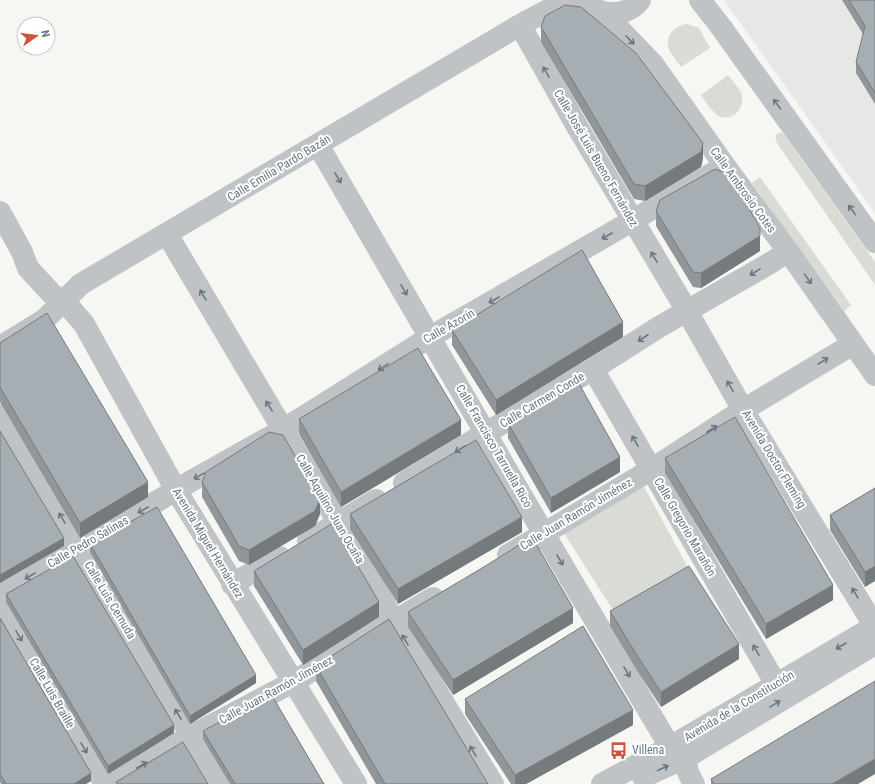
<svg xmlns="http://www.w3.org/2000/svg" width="875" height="784" viewBox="0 0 875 784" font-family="'Roboto Condensed',sans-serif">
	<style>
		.built { fill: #e7e7e6 }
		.green { fill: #d8dcd4 }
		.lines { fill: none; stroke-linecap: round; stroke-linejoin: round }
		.minor { stroke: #bfc3c6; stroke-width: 22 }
		.wall { fill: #90969a }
		.shaded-wall { fill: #757a7d }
		.building { fill: #a7aeb3; stroke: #757a7d }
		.oneway { stroke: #677782 }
		.labels { text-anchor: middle; stroke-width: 4; stroke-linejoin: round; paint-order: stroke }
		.street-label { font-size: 12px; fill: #677782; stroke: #fff }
		.poi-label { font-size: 12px; fill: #677782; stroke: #fff; text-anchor: start }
	</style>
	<rect width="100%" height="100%" fill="#f6f6f3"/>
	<path class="built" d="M 724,0 L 875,0 L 875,213 Z"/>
	<path class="green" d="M 687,24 L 699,28 L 710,48 L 681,67 C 678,62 671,55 669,49 C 664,35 675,26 687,24 Z
		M 728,75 C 732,81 741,89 742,96 C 744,109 732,122 719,116 C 711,111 706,102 701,95 Z
		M 782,132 L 875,262 L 875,285 L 777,143 L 775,135 Z
		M 760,177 L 851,305 L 844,311 L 752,183 Z
		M 643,485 L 690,571 L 616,615 L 562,530 Z"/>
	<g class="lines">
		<path class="minor" d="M 584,0 C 598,17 627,18 640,0
			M 700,0 L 721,27 L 875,242
			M 603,12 L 653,64 L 725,166 L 788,251 L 875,375
			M 520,25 L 578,128 L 687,311 L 743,410 L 875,627
			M 318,145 L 544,534 L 670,747
			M 0,212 L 22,252 L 28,268 L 51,293 L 71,309 L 84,324 L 176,490 L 356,784
			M 167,234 L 339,524 L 394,621 L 493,784
			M 0,347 L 44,320 L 81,284 L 520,25 L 567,0
			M 593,369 L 776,684
			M 0,415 L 220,784
			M 404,483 L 486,433 L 593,369 L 659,327 L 772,262 L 788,251
			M 308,541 L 376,500
			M 508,555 L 652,469 L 743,410 L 853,344
			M 232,584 L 280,557
			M 0,594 L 193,480 L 284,429 L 430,337 L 606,236 L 725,166
			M 0,602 L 105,784
			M 687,757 C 685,768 689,775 694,784
			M 643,777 L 687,757 L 705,746 L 875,644
			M 108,784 L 191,736 L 293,682 L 433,598
			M 602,784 L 670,747 L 875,626"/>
	</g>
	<path class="wall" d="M 842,0 L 875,0 L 875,104 L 856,73 L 856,62 L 863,34 Z
		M 541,27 L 703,158 L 701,167 L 645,201 L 634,199 L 541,42 Z
		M 656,211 L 760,243 L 760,251 L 701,288 L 693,287 L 656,226 Z
		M 452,330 L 623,337 L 496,415 L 452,345 Z
		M 0,343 L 148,497 L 80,538 L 0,402 Z
		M 299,419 L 461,435 L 341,507 L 299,434 Z
		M 508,423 L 620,472 L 551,513 L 508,438 Z
		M 665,458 L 833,600 L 766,639 L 665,473 Z
		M 202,482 L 320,514 L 315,526 L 249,565 L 239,561 L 202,497 Z
		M 875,488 L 865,587 L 830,530 L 830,515 Z
		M 350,514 L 522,532 L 398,604 L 350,529 Z
		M 90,544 L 256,683 L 190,724 L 90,552 Z
		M 254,571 L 379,617 L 303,665 L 254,586 Z
		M 6,594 L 174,733 L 108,774 L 6,602 Z
		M 610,611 L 739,659 L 661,707 L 638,672 L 610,626 Z
		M 408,612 L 573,623 L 453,695 L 408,627 Z
		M 0,618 L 91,781 L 86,784 L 1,784 L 0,782 Z
		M 316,666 L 488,784 L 376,784 L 316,681 Z
		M 465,699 L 633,725 L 526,784 L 511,784 L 465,714 Z
		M 203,731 L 324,784 L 230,784 L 203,739 Z
		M 711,779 L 858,784 L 711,784 Z"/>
	<path class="shaded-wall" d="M 703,143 L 703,158 L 701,167 L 645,201 L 645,186 Z
		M 760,228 L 760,251 L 701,288 L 701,273 Z
		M 623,322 L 623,337 L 496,415 L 496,400 Z
		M 461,420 L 461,435 L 341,507 L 341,492 Z
		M 620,457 L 620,472 L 551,513 L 551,498 Z
		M 148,482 L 148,497 L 80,538 L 80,523 Z
		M 320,499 L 320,514 L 315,526 L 249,565 L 249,550 Z
		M 522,517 L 522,532 L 398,604 L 398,589 Z
		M 64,538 L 64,546 L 0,583 L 0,575 Z
		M 875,566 L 875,581 L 865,587 L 865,572 Z
		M 833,585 L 833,600 L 766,639 L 766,624 Z
		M 379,602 L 379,617 L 303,665 L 303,650 Z
		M 573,608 L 573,623 L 453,695 L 453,680 Z
		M 739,644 L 739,659 L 661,707 L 661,692 Z
		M 256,675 L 256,683 L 190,724 L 190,716 Z
		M 633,710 L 633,725 L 526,784 L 515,784 L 515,775 Z
		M 174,725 L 174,733 L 108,774 L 108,766 Z
		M 875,759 L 875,774 L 858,784 L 832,784 Z
		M 91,773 L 91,781 L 86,784 L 74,784 Z"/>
	<path class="building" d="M 849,0 L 875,0 L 875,93 L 856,62 L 865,26 Z
		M 565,5 L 581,7 L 636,53 L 703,143 L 701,152 L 645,186 L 634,184 L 541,27 L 545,16 Z
		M 715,169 L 724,172 L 744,200 L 760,228 L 760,236 L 701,273 L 693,272 L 656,211 L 660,200 Z
		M 582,250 L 623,322 L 496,400 L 452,330 Z
		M 47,313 L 148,482 L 80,523 L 0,387 L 0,343 Z
		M 418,348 L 461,420 L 341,492 L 299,419 Z
		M 578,382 L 620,457 L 551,498 L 508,423 Z
		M 735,417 L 833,585 L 766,624 L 665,458 Z
		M 0,431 L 64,538 L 0,575 Z
		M 269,432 L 283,435 L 320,499 L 315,511 L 249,550 L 239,546 L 202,482 L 206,472 Z
		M 476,440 L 522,517 L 398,589 L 350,514 Z
		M 875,488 L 875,566 L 865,572 L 830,515 Z
		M 157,507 L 256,675 L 190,716 L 90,544 Z
		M 333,523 L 379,602 L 303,650 L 254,571 Z
		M 532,537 L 573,608 L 453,680 L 408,612 L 487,565 Z
		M 73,556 L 174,725 L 108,766 L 6,594 Z
		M 689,566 L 739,644 L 661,692 L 638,657 L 610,611 Z
		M 0,618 L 91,773 L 74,784 L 6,784 L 0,774 Z
		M 389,619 L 488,784 L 385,784 L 316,666 Z
		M 583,626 L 633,710 L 515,775 L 465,699 Z
		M 875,681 L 875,759 L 832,784 L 714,784 L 711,779 Z
		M 271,694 L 324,784 L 235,784 L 203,731 Z
		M 183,742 L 208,784 L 117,784 L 116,782 Z"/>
	<defs><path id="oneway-shaft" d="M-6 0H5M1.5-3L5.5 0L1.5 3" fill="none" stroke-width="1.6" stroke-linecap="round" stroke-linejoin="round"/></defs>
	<g class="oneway">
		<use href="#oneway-shaft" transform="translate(630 40) rotate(46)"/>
		<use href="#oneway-shaft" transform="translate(546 72) rotate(-120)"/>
		<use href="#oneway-shaft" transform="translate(777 104) rotate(-126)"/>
		<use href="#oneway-shaft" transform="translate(338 178) rotate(59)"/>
		<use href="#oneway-shaft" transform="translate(852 210) rotate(-126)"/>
		<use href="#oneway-shaft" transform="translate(607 236) rotate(150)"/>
		<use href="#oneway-shaft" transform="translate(654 257) rotate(-121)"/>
		<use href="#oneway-shaft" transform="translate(755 272) rotate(149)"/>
		<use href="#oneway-shaft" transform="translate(808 279) rotate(55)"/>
		<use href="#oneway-shaft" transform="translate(404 290) rotate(60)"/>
		<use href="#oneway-shaft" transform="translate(203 295) rotate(-121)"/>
		<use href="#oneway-shaft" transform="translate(494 300) rotate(150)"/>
		<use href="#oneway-shaft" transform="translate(643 338) rotate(147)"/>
		<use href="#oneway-shaft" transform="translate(823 361) rotate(-31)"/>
		<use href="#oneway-shaft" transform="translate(383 367) rotate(148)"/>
		<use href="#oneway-shaft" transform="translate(730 386) rotate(-120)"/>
		<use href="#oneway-shaft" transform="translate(269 406) rotate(-122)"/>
		<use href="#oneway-shaft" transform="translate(712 429) rotate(-33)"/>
		<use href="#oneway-shaft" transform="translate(635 441) rotate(-120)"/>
		<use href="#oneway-shaft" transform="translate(460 449) rotate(148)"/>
		<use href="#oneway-shaft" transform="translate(199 476) rotate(151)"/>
		<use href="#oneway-shaft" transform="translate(143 510) rotate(150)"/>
		<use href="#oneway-shaft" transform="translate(62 518) rotate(-120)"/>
		<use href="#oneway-shaft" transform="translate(560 560) rotate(59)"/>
		<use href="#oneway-shaft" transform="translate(30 576) rotate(150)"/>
		<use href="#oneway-shaft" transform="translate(855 593) rotate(-121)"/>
		<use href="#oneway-shaft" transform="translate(19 636) rotate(60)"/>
		<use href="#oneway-shaft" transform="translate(405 640) rotate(-121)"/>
		<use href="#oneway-shaft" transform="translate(841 646) rotate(150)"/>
		<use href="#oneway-shaft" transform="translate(756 650) rotate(-120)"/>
		<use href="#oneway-shaft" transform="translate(627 672) rotate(59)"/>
		<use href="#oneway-shaft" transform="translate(775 704) rotate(-31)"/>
		<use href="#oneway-shaft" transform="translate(178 714) rotate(-121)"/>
		<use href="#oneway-shaft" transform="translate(84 748) rotate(60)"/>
		<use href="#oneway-shaft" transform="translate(473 751) rotate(-121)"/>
		<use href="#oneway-shaft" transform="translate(142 765) rotate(-30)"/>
		<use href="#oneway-shaft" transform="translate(663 768) rotate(-24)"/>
	</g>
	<defs>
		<symbol id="bus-bare" viewBox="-9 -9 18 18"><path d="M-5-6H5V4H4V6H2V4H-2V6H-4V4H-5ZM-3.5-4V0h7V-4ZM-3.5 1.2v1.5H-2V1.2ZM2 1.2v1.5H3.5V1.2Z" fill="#d55034" stroke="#fff" stroke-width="2.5" paint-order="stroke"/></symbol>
	</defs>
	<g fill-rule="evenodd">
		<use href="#bus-bare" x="606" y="738" width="25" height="25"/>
	</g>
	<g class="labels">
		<g class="street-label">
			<text transform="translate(596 158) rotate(60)" y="4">Calle José Luis Bueno Fernández</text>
			<text transform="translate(279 168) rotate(-31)" y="4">Calle Emilia Pardo Bazán</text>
			<text transform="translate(743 190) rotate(54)" y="4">Calle Ambrosio Cotes</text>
			<text transform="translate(449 326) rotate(-30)" y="4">Calle Azorín</text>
			<text transform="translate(542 400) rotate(-31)" y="4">Calle Carmen Conde</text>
			<text transform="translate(494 446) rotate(60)" y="4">Calle Francisco Tarruella Rico</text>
			<text transform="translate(774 459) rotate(59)" y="4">Avenida Doctor Fleming</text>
			<text transform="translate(330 509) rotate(60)" y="4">Calle Aquilino Juan Ocaña</text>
			<text transform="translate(576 514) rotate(-31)" y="4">Calle Juan Ramón Jiménez</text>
			<text transform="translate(685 527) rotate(60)" y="4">Calle Gregorio Marañón</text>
			<text transform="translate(88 542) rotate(-30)" y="4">Calle Pedro Salinas</text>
			<text transform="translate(208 543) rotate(59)" y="4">Avenida Miguel Hernández</text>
			<text transform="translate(110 600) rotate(59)" y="4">Calle Luis Cernuda</text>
			<text transform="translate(276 690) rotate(-29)" y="4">Calle Juan Ramón Jiménez</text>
			<text transform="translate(52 693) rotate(60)" y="4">Calle Luis Braille</text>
			<text transform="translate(739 706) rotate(-31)" y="4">Avenida de la Constitución</text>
		</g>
		<g class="poi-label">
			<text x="632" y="754">Villena</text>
		</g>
	</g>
	<g transform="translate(36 36) rotate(76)"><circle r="19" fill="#ffffff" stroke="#c2c9cd"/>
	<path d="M0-3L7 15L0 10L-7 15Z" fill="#d55034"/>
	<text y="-6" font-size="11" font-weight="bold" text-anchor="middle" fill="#677782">N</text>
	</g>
</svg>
